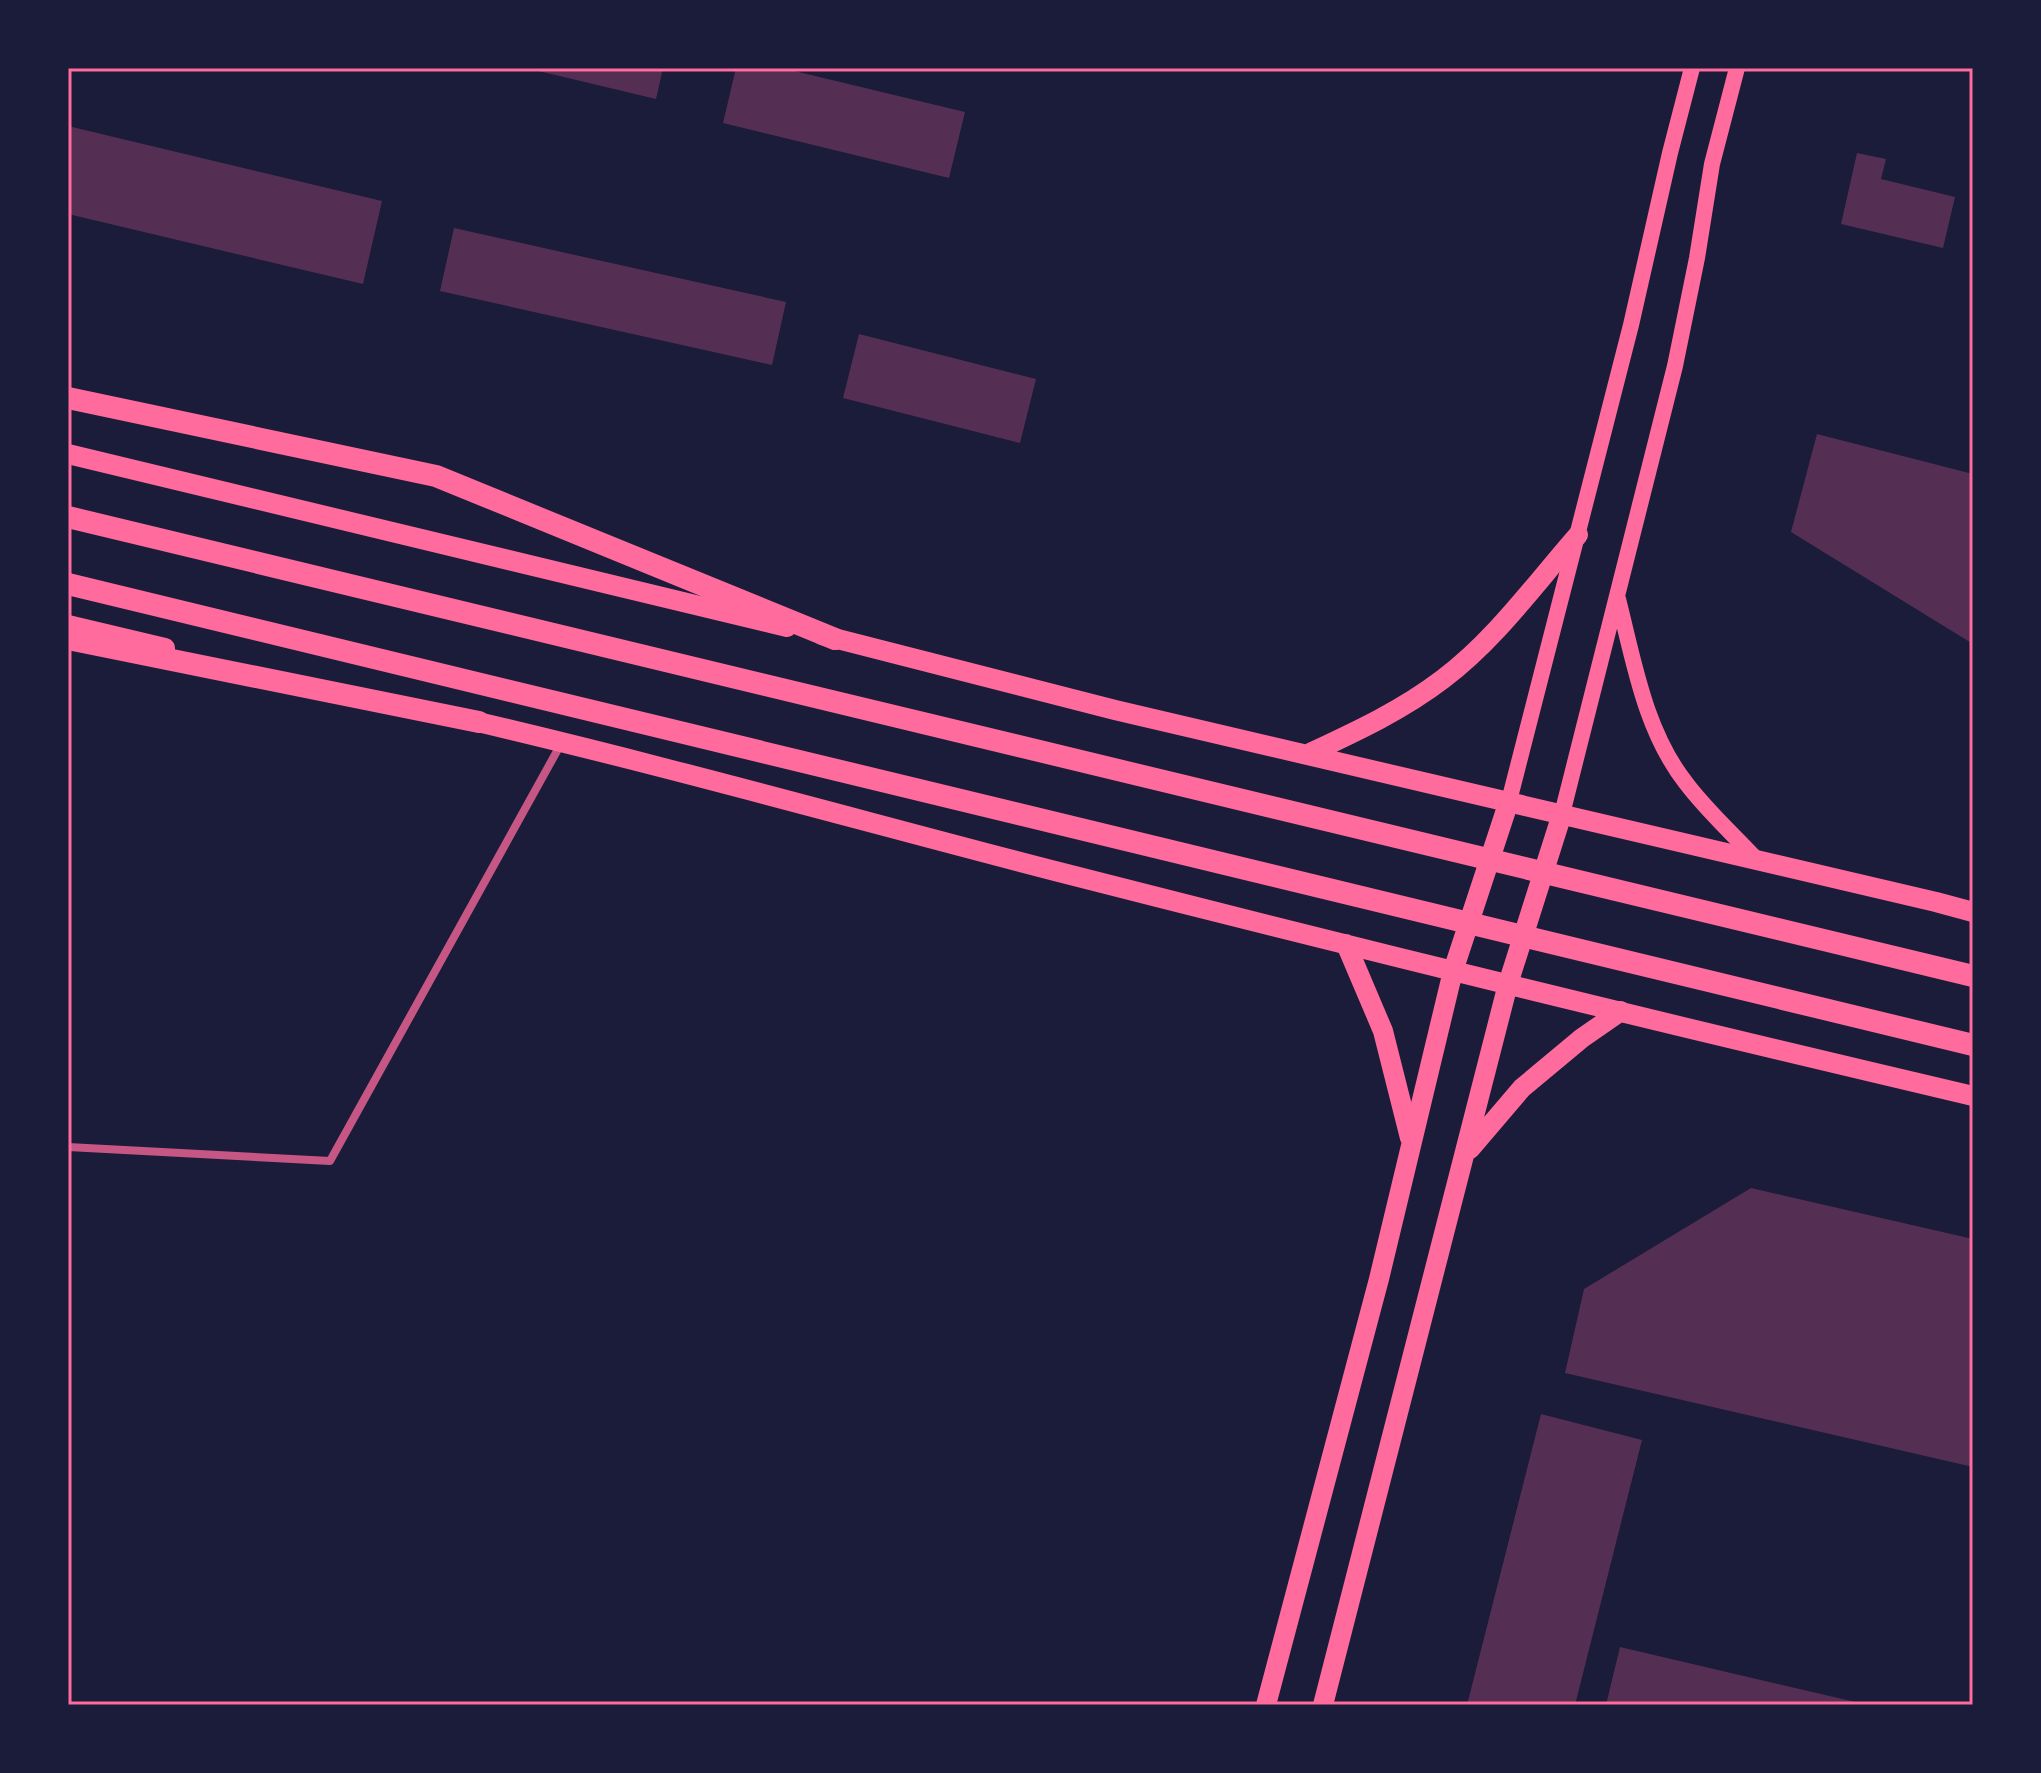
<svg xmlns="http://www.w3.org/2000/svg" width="2041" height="1773" viewBox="0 0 2041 1773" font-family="Roboto,sans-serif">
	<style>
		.building { fill: #542f53 }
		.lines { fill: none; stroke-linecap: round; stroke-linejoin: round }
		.minor { stroke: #c65784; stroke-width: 8 }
		.secondary { stroke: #ff6b9d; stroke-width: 16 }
		.primary { stroke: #ff6b9d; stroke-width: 20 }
		.trunk { stroke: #ff6b9d; stroke-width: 22 }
		.neatline { fill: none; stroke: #ff6b9d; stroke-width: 3 }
	</style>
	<rect width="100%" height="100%" fill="#1b1b3a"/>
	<path class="building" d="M 526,68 L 663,68 L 656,99 Z
		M 736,68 L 782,68 L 965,112 L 949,178 L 723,123 Z
		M 68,126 L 382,201 L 363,284 L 68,214 Z
		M 1857,153 L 1886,159 L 1881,179 L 1955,197 L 1943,248 L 1841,224 Z
		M 454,228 L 786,302 L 772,365 L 440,291 Z
		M 859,334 L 1036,379 L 1020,443 L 843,398 Z
		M 1817,434 L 1973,474 L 1973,644 L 1791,532 Z
		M 1751,1188 L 1973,1239 L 1973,1467 L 1565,1373 L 1584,1289 Z
		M 1541,1414 L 1642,1440 L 1575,1705 L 1467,1705 Z
		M 1620,1647 L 1864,1704 L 1864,1705 L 1606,1705 Z"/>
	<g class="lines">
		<path class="minor" d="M 68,1147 L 330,1161 L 562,742"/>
		<path class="secondary" d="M 1618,599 C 1634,662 1645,731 1686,783 C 1707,811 1734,835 1757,860
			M 1509,801 L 1631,325 L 1670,153 L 1692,68
			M 1562,814 L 1675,366 L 1697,258 L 1712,164 L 1737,68"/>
		<path class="primary" d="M 68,454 L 787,627
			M 68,625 L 165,648
			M 822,635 L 1115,710 L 1936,902 L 1973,912
			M 465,719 C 663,765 858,820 1055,871 C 1360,949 1666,1024 1973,1096
			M 1308,754 C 1355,732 1401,711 1443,679 C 1495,640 1535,584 1578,535
			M 1346,944 L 1383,1031 L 1410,1138
			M 1470,1149 L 1522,1088 L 1582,1038 L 1621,1011
			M 1266,1705 L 1379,1279 L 1453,971 L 1509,801
			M 1323,1705 L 1508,984 L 1562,814"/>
		<path class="trunk" d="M 68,398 L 436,476 L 835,639
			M 68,517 L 1973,976
			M 68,584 L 1973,1045
			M 68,639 L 479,722"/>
	</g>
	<rect width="2041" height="1773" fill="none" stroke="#1b1b3a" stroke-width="140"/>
	<rect x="70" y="70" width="1901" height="1633" class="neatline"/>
</svg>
